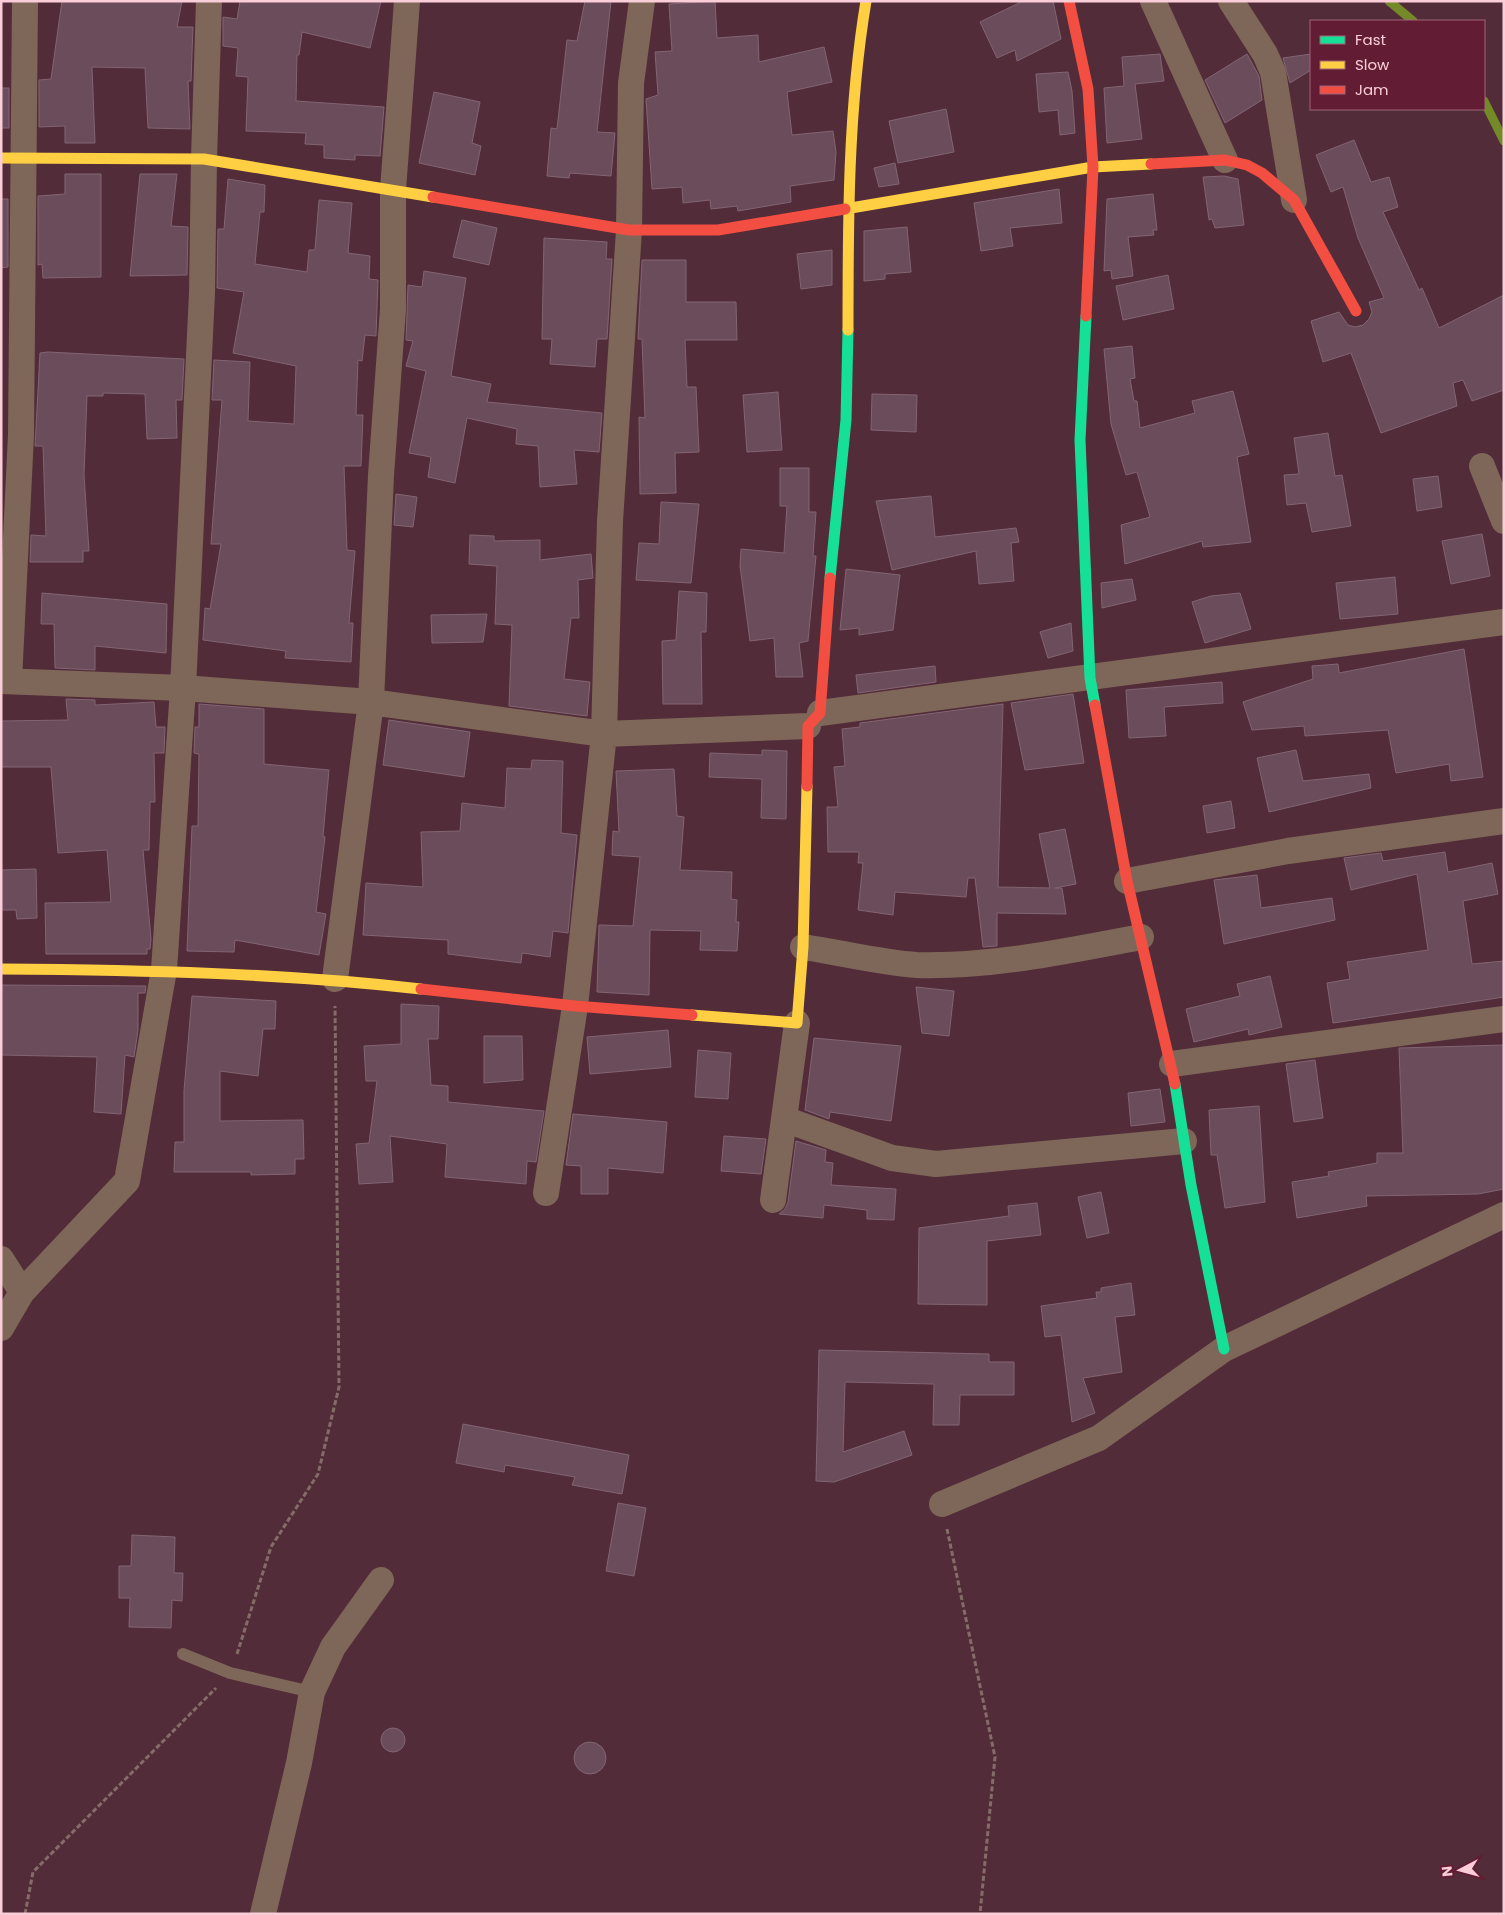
<svg xmlns="http://www.w3.org/2000/svg" width="1505" height="1915" viewBox="0 0 1505 1915" font-family="Poppins,sans-serif">
	<style>
		.lines { fill: none; stroke-linecap: round; stroke-linejoin: round }
		.stream { stroke: #748a29; stroke-width: 9 }
		.building { fill: #6b4c5a; stroke: #826472 }
		.path { stroke: #846d68; stroke-width: 3; stroke-dasharray: 5 2.5; stroke-linecap: butt }
		.lane { stroke: #7e6758; stroke-width: 12 }
		.street { stroke: #7e6758; stroke-width: 26 }
		.fast { stroke: #16e098; stroke-width: 11 }
		.slow { stroke: #ffcf43; stroke-width: 11 }
		.jam { stroke: #f24e42; stroke-width: 11 }
	</style>
	<rect width="100%" height="100%" fill="#532c39"/>
	<g class="lines">
		<path class="stream" d="M 1389,1 L 1413,21
			M 1484,101 L 1504,141"/>
	</g>
	<path class="building" d="M 62,1 L 182,1 L 177,27 L 193,27 L 191,81 L 188,81 L 190,129 L 148,128 L 145,68 L 92,67 L 95,143 L 65,143 L 65,126 L 39,127 L 39,80 L 51,79 Z
		M 240,1 L 381,1 L 370,48 L 302,32 L 299,55 L 297,55 L 296,101 L 384,107 L 380,156 L 355,155 L 355,160 L 324,158 L 324,145 L 305,144 L 306,133 L 246,131 L 248,77 L 236,76 L 238,48 L 223,46 L 223,17 L 237,19 Z
		M 585,1 L 611,1 L 597,132 L 615,133 L 611,176 L 570,173 L 569,178 L 547,176 L 551,128 L 557,129 L 567,40 L 577,41 Z
		M 715,1 L 717,38 L 758,35 L 759,62 L 824,47 L 832,82 L 787,92 L 792,135 L 833,131 L 836,152 L 834,180 L 790,186 L 791,202 L 738,211 L 737,206 L 711,209 L 710,200 L 683,203 L 682,187 L 652,189 L 646,99 L 658,95 L 655,52 L 672,51 L 669,4 Z
		M 1023,1 L 1053,1 L 1061,39 L 1017,61 L 1015,50 L 997,58 L 980,22 Z
		M 1160,54 L 1164,81 L 1135,84 L 1142,139 L 1107,143 L 1104,88 L 1124,86 L 1122,57 Z
		M 1247,54 L 1259,76 L 1262,100 L 1225,123 L 1205,80 Z
		M 1311,54 L 1311,70 L 1290,83 L 1283,58 Z
		M 1068,72 L 1072,91 L 1075,133 L 1060,135 L 1058,110 L 1039,112 L 1036,74 Z
		M 1,88 L 9,88 L 9,128 L 1,128 Z
		M 434,92 L 480,102 L 472,143 L 481,146 L 475,175 L 419,163 Z
		M 946,109 L 954,152 L 898,163 L 889,121 Z
		M 1354,140 L 1371,182 L 1389,177 L 1398,207 L 1383,212 L 1419,290 L 1422,288 L 1439,328 L 1504,295 L 1504,390 L 1472,401 L 1463,380 L 1453,383 L 1457,406 L 1381,433 L 1351,353 L 1323,362 L 1311,321 L 1339,312 L 1348,325 L 1355,327 L 1363,325 L 1369,319 L 1372,312 L 1369,302 L 1384,298 L 1358,238 L 1343,187 L 1331,192 L 1316,155 Z
		M 895,163 L 899,184 L 879,187 L 874,168 Z
		M 65,174 L 101,174 L 101,277 L 43,278 L 42,264 L 38,265 L 38,196 L 65,194 Z
		M 140,174 L 177,174 L 171,226 L 188,227 L 187,275 L 130,276 Z
		M 1224,176 L 1238,179 L 1244,225 L 1215,228 L 1212,219 L 1209,220 L 1203,177 Z
		M 228,179 L 265,185 L 264,212 L 260,212 L 255,264 L 307,272 L 309,250 L 315,250 L 319,200 L 352,203 L 348,253 L 370,256 L 369,279 L 378,280 L 376,336 L 365,335 L 362,361 L 358,360 L 356,415 L 363,415 L 361,466 L 344,466 L 347,550 L 355,551 L 349,623 L 353,623 L 351,662 L 285,658 L 286,651 L 203,640 L 205,608 L 210,609 L 221,544 L 211,544 L 222,400 L 212,400 L 214,360 L 250,362 L 248,421 L 294,424 L 296,366 L 233,353 L 244,292 L 217,288 L 218,229 L 224,229 Z
		M 1059,189 L 1062,223 L 1010,228 L 1013,246 L 981,251 L 974,203 Z
		M 1153,194 L 1157,230 L 1153,230 L 1154,235 L 1128,237 L 1133,276 L 1112,279 L 1111,270 L 1104,271 L 1107,199 Z
		M 1,199 L 8,199 L 8,267 L 1,268 Z
		M 462,220 L 497,228 L 489,265 L 453,257 Z
		M 907,227 L 911,272 L 885,274 L 885,279 L 864,281 L 864,231 Z
		M 544,238 L 607,242 L 606,259 L 612,259 L 607,339 L 597,339 L 595,367 L 550,364 L 552,339 L 542,339 Z
		M 832,250 L 832,285 L 801,289 L 797,254 Z
		M 642,260 L 686,260 L 686,302 L 736,302 L 737,340 L 685,340 L 687,387 L 696,387 L 699,452 L 675,453 L 676,493 L 640,494 L 639,417 L 645,418 L 642,339 L 638,339 Z
		M 424,271 L 466,278 L 451,376 L 491,384 L 487,402 L 602,413 L 599,452 L 574,450 L 577,484 L 540,487 L 538,446 L 516,444 L 517,429 L 467,418 L 455,483 L 428,477 L 431,457 L 409,453 L 426,371 L 406,366 L 413,341 L 406,340 L 408,285 L 422,287 Z
		M 1168,275 L 1174,309 L 1123,320 L 1116,286 Z
		M 1132,346 L 1135,378 L 1130,379 L 1134,401 L 1137,401 L 1140,428 L 1195,413 L 1192,401 L 1233,391 L 1249,454 L 1237,457 L 1251,542 L 1203,547 L 1202,541 L 1125,564 L 1121,525 L 1150,517 L 1137,472 L 1126,475 L 1111,424 L 1104,349 Z
		M 48,352 L 184,359 L 182,400 L 176,400 L 177,438 L 147,439 L 145,394 L 103,393 L 103,396 L 87,396 L 84,475 L 89,551 L 83,551 L 83,562 L 30,562 L 31,535 L 46,536 L 43,446 L 35,446 L 40,353 Z
		M 778,392 L 782,450 L 747,452 L 743,395 Z
		M 872,394 L 917,395 L 916,432 L 871,430 Z
		M 1328,433 L 1335,476 L 1342,475 L 1351,526 L 1312,532 L 1306,503 L 1287,505 L 1284,475 L 1299,474 L 1294,438 Z
		M 780,468 L 809,468 L 809,512 L 816,512 L 813,556 L 816,556 L 808,641 L 799,643 L 803,677 L 776,677 L 774,638 L 750,641 L 740,566 L 741,549 L 784,553 L 787,506 L 780,506 Z
		M 1438,476 L 1442,507 L 1417,511 L 1413,479 Z
		M 396,494 L 417,497 L 413,527 L 394,525 Z
		M 931,496 L 935,537 L 1016,528 L 1019,542 L 1011,543 L 1014,581 L 979,584 L 976,551 L 892,570 L 876,501 Z
		M 661,502 L 699,504 L 691,583 L 636,580 L 639,543 L 659,544 Z
		M 1482,534 L 1490,576 L 1451,584 L 1442,541 Z
		M 470,535 L 494,536 L 494,541 L 540,540 L 540,560 L 591,554 L 593,578 L 578,580 L 579,618 L 571,618 L 564,679 L 590,682 L 587,716 L 509,706 L 512,625 L 495,624 L 497,566 L 469,564 Z
		M 846,569 L 900,575 L 893,630 L 859,635 L 859,628 L 840,630 Z
		M 1395,577 L 1398,614 L 1340,619 L 1336,583 Z
		M 1132,579 L 1136,600 L 1102,608 L 1101,583 Z
		M 679,591 L 707,593 L 706,632 L 701,632 L 702,704 L 663,704 L 662,641 L 676,640 Z
		M 42,593 L 167,604 L 166,653 L 95,646 L 95,670 L 55,668 L 54,624 L 41,624 Z
		M 1240,593 L 1251,629 L 1205,643 L 1192,602 L 1211,596 Z
		M 487,614 L 483,642 L 432,643 L 431,615 Z
		M 1071,623 L 1073,651 L 1048,658 L 1040,632 Z
		M 1464,649 L 1483,777 L 1451,781 L 1449,764 L 1396,773 L 1388,730 L 1305,736 L 1304,726 L 1252,730 L 1243,702 L 1313,679 L 1312,666 L 1338,664 L 1339,673 Z
		M 935,666 L 936,682 L 858,693 L 856,675 Z
		M 1222,682 L 1223,703 L 1164,707 L 1166,736 L 1129,738 L 1126,690 Z
		M 1073,694 L 1084,763 L 1025,770 L 1011,703 Z
		M 66,699 L 95,700 L 95,705 L 154,702 L 156,727 L 165,727 L 164,753 L 154,753 L 155,802 L 150,802 L 149,850 L 143,850 L 151,939 L 150,949 L 147,949 L 147,954 L 46,954 L 45,903 L 111,902 L 107,850 L 58,853 L 51,767 L 1,767 L 1,721 L 68,720 Z
		M 199,704 L 264,709 L 264,764 L 329,770 L 323,836 L 325,837 L 316,912 L 326,914 L 319,955 L 235,940 L 234,952 L 187,951 L 192,826 L 198,826 L 199,754 L 194,753 L 195,727 L 199,727 Z
		M 1003,704 L 998,887 L 1050,888 L 1039,834 L 1065,829 L 1076,884 L 1055,888 L 1062,888 L 1066,914 L 997,913 L 997,946 L 983,947 L 975,878 L 968,878 L 966,897 L 895,892 L 893,915 L 858,910 L 863,863 L 858,863 L 859,852 L 828,852 L 827,807 L 838,807 L 834,767 L 845,766 L 842,729 L 860,727 L 860,723 Z
		M 389,720 L 470,732 L 464,777 L 383,765 Z
		M 762,750 L 787,751 L 786,819 L 761,818 L 762,779 L 709,777 L 710,753 L 762,755 Z
		M 1296,750 L 1303,781 L 1369,774 L 1371,788 L 1269,812 L 1257,758 Z
		M 532,760 L 563,761 L 561,833 L 577,835 L 568,933 L 553,931 L 550,957 L 522,953 L 521,963 L 448,954 L 448,940 L 363,935 L 366,883 L 423,887 L 421,832 L 460,831 L 462,803 L 505,808 L 507,768 L 531,769 Z
		M 674,769 L 677,816 L 684,817 L 680,870 L 732,872 L 731,899 L 737,900 L 736,922 L 739,922 L 737,951 L 700,950 L 701,931 L 650,930 L 649,995 L 597,992 L 599,925 L 633,926 L 640,857 L 612,855 L 613,831 L 619,832 L 616,771 Z
		M 1231,801 L 1235,828 L 1207,833 L 1203,806 Z
		M 1445,852 L 1448,872 L 1492,863 L 1498,894 L 1463,901 L 1472,964 L 1504,961 L 1504,997 L 1333,1023 L 1327,983 L 1350,979 L 1347,962 L 1428,950 L 1417,874 L 1351,890 L 1344,858 L 1381,853 L 1383,861 Z
		M 36,869 L 37,918 L 17,919 L 16,910 L 1,910 L 1,870 Z
		M 1257,875 L 1261,908 L 1332,898 L 1335,920 L 1224,944 L 1214,880 Z
		M 1270,976 L 1282,1027 L 1249,1035 L 1248,1029 L 1194,1042 L 1186,1009 L 1240,996 L 1237,984 Z
		M 1,985 L 146,986 L 145,993 L 138,993 L 138,1030 L 134,1057 L 125,1055 L 121,1114 L 94,1112 L 97,1057 L 1,1055 Z
		M 916,987 L 954,991 L 949,1036 L 922,1033 Z
		M 192,996 L 276,1001 L 275,1029 L 263,1029 L 258,1076 L 220,1071 L 220,1121 L 303,1120 L 304,1159 L 295,1159 L 295,1174 L 251,1175 L 251,1172 L 174,1172 L 175,1142 L 184,1142 L 184,1091 Z
		M 401,1004 L 439,1006 L 438,1039 L 428,1039 L 431,1085 L 448,1086 L 448,1102 L 544,1111 L 536,1162 L 527,1161 L 526,1184 L 445,1177 L 447,1144 L 390,1136 L 393,1182 L 359,1184 L 356,1144 L 369,1143 L 377,1081 L 366,1081 L 364,1046 L 401,1044 Z
		M 668,1030 L 671,1067 L 590,1074 L 587,1037 Z
		M 484,1036 L 522,1036 L 523,1080 L 484,1083 Z
		M 814,1038 L 901,1046 L 891,1121 L 830,1112 L 829,1119 L 805,1110 Z
		M 1504,1045 L 1504,1189 L 1478,1194 L 1366,1196 L 1367,1206 L 1297,1218 L 1292,1182 L 1329,1176 L 1328,1172 L 1377,1163 L 1377,1153 L 1403,1153 L 1399,1048 Z
		M 698,1050 L 731,1053 L 728,1099 L 695,1097 Z
		M 1315,1060 L 1323,1118 L 1294,1122 L 1286,1064 Z
		M 1160,1089 L 1165,1122 L 1131,1126 L 1128,1093 Z
		M 1259,1106 L 1265,1202 L 1225,1208 L 1217,1155 L 1211,1155 L 1209,1110 Z
		M 573,1114 L 667,1122 L 663,1173 L 608,1168 L 608,1194 L 581,1194 L 581,1166 L 566,1165 Z
		M 724,1136 L 766,1139 L 761,1174 L 721,1171 Z
		M 796,1141 L 826,1150 L 825,1162 L 833,1163 L 831,1185 L 896,1189 L 894,1220 L 867,1219 L 867,1210 L 824,1205 L 823,1218 L 779,1214 L 785,1209 L 788,1202 Z
		M 1101,1192 L 1109,1233 L 1087,1238 L 1078,1197 Z
		M 1037,1203 L 1041,1235 L 987,1241 L 987,1305 L 918,1304 L 919,1228 L 1009,1216 L 1008,1206 Z
		M 1131,1283 L 1135,1315 L 1115,1317 L 1122,1372 L 1083,1378 L 1095,1413 L 1072,1422 L 1061,1335 L 1045,1337 L 1041,1306 L 1097,1298 L 1096,1292 L 1101,1292 L 1101,1288 Z
		M 819,1350 L 989,1354 L 989,1362 L 1014,1362 L 1014,1395 L 960,1395 L 959,1425 L 933,1425 L 934,1384 L 845,1382 L 843,1452 L 904,1431 L 912,1455 L 834,1482 L 816,1481 Z
		M 463,1424 L 629,1455 L 622,1494 L 572,1485 L 575,1477 L 505,1465 L 504,1472 L 456,1463 Z
		M 618,1503 L 646,1508 L 634,1576 L 606,1571 Z
		M 132,1535 L 175,1537 L 174,1573 L 183,1573 L 182,1601 L 172,1600 L 171,1628 L 129,1627 L 130,1598 L 119,1598 L 119,1566 L 131,1566 Z
		M381 1740a12 12 0 1 1 24 0a12 12 0 1 1-24 0Z
		M574 1758a16 16 0 1 1 32 0a16 16 0 1 1-32 0Z"/>
	<g class="lines">
		<path class="path" d="M 947,1529 L 995,1757 L 980,1914
			M 237,1654 L 271,1547 L 318,1474 L 339,1387 L 335,1006
			M 25,1914 L 33,1872 L 216,1688"/>
		<path class="lane" d="M 183,1654 L 230,1673 L 312,1692"/>
		<path class="street" d="M 1153,1 L 1225,160
			M 1231,1 L 1265,54 L 1273,72 L 1294,200
			M 1482,466 L 1504,521
			M 1,681 L 183,688 L 371,702 L 604,734 L 808,726
			M 9,681 L 21,435 L 25,1
			M 820,713 L 1504,622
			M 1127,881 L 1288,851 L 1504,821
			M 803,947 C 838,952 882,963 917,965 C 991,967 1068,951 1141,937
			M 335,979 L 371,702 L 381,475 L 393,309 L 393,190 L 407,1
			M 1172,1064 L 1504,1019
			M 784,1119 L 892,1158 L 936,1164 L 1184,1141
			M 546,1193 L 575,1006 L 604,734 L 610,521 L 629,230 L 631,83 L 642,1
			M 773,1200 L 797,1023
			M 1,1259 L 22,1292 L 1,1328
			M 22,1292 L 127,1181 L 164,970 L 183,688 L 202,293 L 204,159 L 209,1
			M 942,1504 L 1099,1438 L 1224,1349 L 1504,1215
			M 263,1914 L 299,1763 L 312,1692 L 333,1647 L 381,1580"/>
		<path class="fast" d="M 1086,316 L 1080,440 L 1090,678 L 1095,705
			M 830,578 L 846,420 L 848,330
			M 1175,1084 L 1191,1185 L 1224,1349"/>
		<path class="slow" d="M 1,158 L 204,159 L 433,197
			M 845,209 L 1093,167 L 1151,164
			M 848,330 C 848,220 848,109 866,1
			M 1,969 C 142,970 281,973 421,989
			M 692,1015 L 797,1023 L 803,947 L 807,786"/>
		<path class="jam" d="M 1069,1 L 1088,89 L 1093,167 L 1086,316
			M 1151,164 L 1225,160 L 1247,165 L 1262,173 L 1294,200 L 1356,311
			M 433,197 L 629,230 L 718,230 L 845,209
			M 1095,705 L 1127,881 L 1175,1084
			M 807,786 L 808,726 L 820,713 L 830,578
			M 421,989 L 575,1006 L 692,1015"/>
	</g>
	<rect width="1505" height="1915" fill="none" stroke="#faced8" stroke-width="5"/>
	<rect x="1310" y="20" width="175" height="90" fill="#621d34" stroke="#9f6476"/>
	<rect x="1320" y="36" width="25" height="8" fill="#16e098" stroke="#9f6476"/>
	<text x="1355" y="45" font-size="15" fill="#faced8">Fast</text>
	<rect x="1320" y="61" width="25" height="8" fill="#ffcf43" stroke="#9f6476"/>
	<text x="1355" y="70" font-size="15" fill="#faced8">Slow</text>
	<rect x="1320" y="86" width="25" height="8" fill="#f24e42" stroke="#9f6476"/>
	<text x="1355" y="95" font-size="15" fill="#faced8">Jam</text>
	<g transform="translate(1460 1870) rotate(264)" stroke="#621d34" stroke-width="4" paint-order="stroke">
	<path d="M0-4L9 19L0 12L-9 19Z" fill="#faced8"/>
	<text y="-8" font-size="14" font-weight="bold" text-anchor="middle" fill="#faced8">N</text>
	</g>
</svg>
